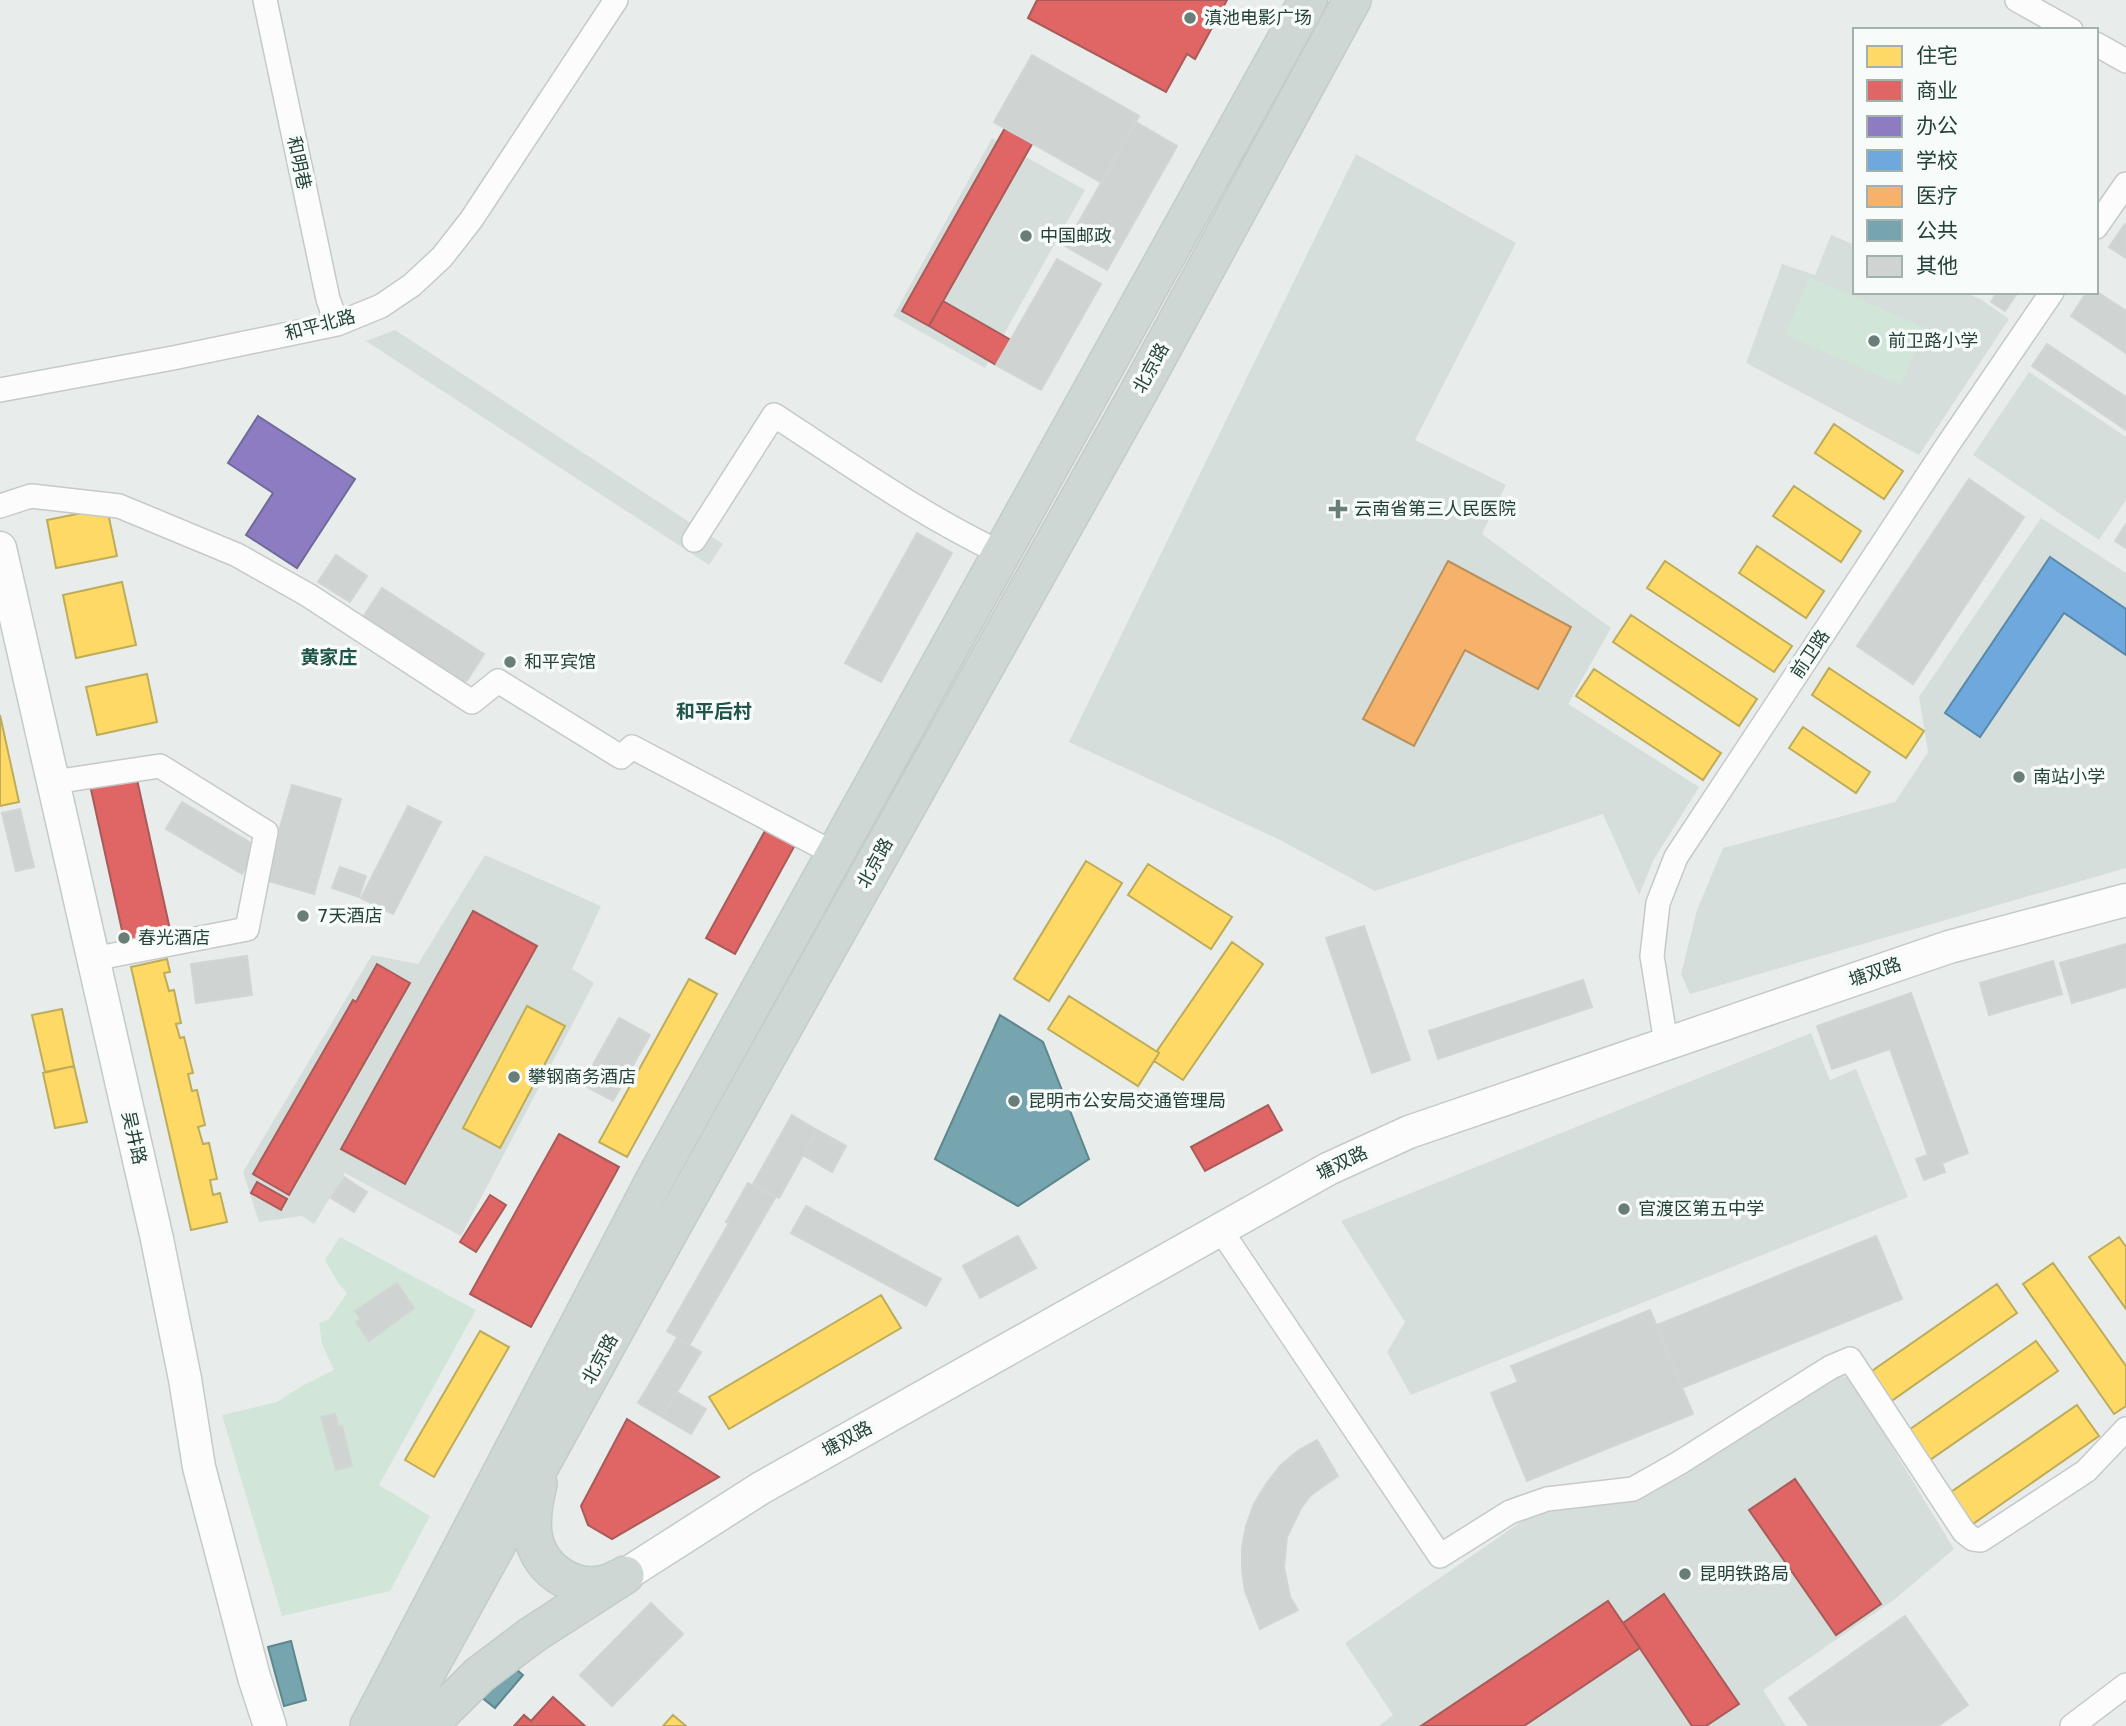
<svg xmlns="http://www.w3.org/2000/svg" width="2126" height="1726" viewBox="0 0 2126 1726" font-family="'DejaVu Sans','Noto Sans SC',sans-serif">
	<style>
		.built { fill: #d6dedb }
		.green { fill: #d1e6d8 }
		.homes { fill: #ffd966; stroke: #bdac59; stroke-width: 2 }
		.shops { fill: #e06666; stroke: #a85b59; stroke-width: 2 }
		.offices { fill: #8e7cc3; stroke: #6e6b9a; stroke-width: 2 }
		.schools { fill: #6fa8dc; stroke: #5889ab; stroke-width: 2 }
		.health { fill: #f6b26b; stroke: #b7905c; stroke-width: 2 }
		.public { fill: #76a5af; stroke: #5d878c; stroke-width: 2 }
		.building { fill: #cfd4d2; stroke: #d1d6d4; stroke-width: 2 }
		.lines { fill: none; stroke-linecap: round; stroke-linejoin: round }
		.street-casing { stroke: #c5cac8; stroke-width: 26 }
		.secondary-casing { stroke: #c3cbc8; stroke-width: 35 }
		.primary-casing { stroke: #c3ccc9; stroke-width: 40 }
		.street { stroke: #fcfcfc; stroke-width: 23 }
		.secondary { stroke: #fcfcfc; stroke-width: 32 }
		.primary { stroke: #cfd7d5; stroke-width: 37 }
		.poi-dot { fill: #697e78; stroke: #f7fbf9; stroke-width: 2.5 }
		.labels { text-anchor: middle; stroke-width: 7; stroke-linejoin: round; paint-order: stroke }
		.poi-label { font-size: 18px; fill: #24423a; stroke: #f7fbf9; text-anchor: start }
		.street-label { font-size: 18px; fill: #24423a; stroke: #f7fbf9 }
		.neighbourhood-label { font-size: 19px; font-weight: bold; fill: #1f5548; stroke: #f7fbf9 }
	</style>
	<rect width="100%" height="100%" fill="#e8edeb"/>
	<path class="built" d="M 992,138 L 1085,190 L 985,368 L 893,316 Z
		M 1356,154 L 1516,243 L 1415,440 L 1506,485 L 1482,534 L 1611,628 L 1568,704 L 1699,787 L 1654,859 L 1639,895 L 1603,814 L 1375,891 L 1278,839 L 1069,742 Z
		M 1831,235 L 1855,245 L 1855,292 L 1964,292 L 1982,300 L 2009,319 L 1919,455 L 1746,363 L 1782,264 L 1815,275 Z
		M 395,330 L 723,544 L 709,565 L 366,341 Z
		M 2029,372 L 2126,437 L 2126,500 L 2099,540 L 1973,455 Z
		M 2041,518 L 2126,573 L 2126,868 L 1690,994 L 1681,974 L 1697,910 L 1723,848 L 1895,802 L 1928,752 L 1919,697 Z
		M 485,855 L 601,906 L 572,969 L 594,983 L 461,1236 L 345,1173 L 314,1224 L 302,1216 L 259,1222 L 243,1172 L 372,955 L 418,964 Z
		M 1811,1033 L 1830,1080 L 1856,1069 L 1908,1197 L 1411,1395 L 1387,1352 L 1405,1322 L 1341,1221 Z
		M 1829,1373 L 1850,1378 L 1954,1549 L 1895,1599 L 1763,1690 L 1786,1726 L 1379,1726 L 1393,1715 L 1345,1643 L 1518,1524 L 1545,1509 L 1634,1499 Z"/>
	<path class="green" d="M 1810,278 L 1925,328 L 1901,385 L 1785,335 Z
		M 340,1237 L 476,1310 L 379,1485 L 430,1516 L 390,1591 L 282,1616 L 222,1415 L 277,1402 L 302,1386 L 334,1370 L 322,1344 L 319,1323 L 329,1319 L 347,1293 L 338,1283 L 325,1260 Z"/>
	<path class="homes" d="M 1834,424 L 1903,471 L 1884,499 L 1815,453 Z
		M 1794,486 L 1861,531 L 1841,562 L 1773,516 Z
		M 107,508 L 117,556 L 56,568 L 47,520 Z
		M 1757,546 L 1824,591 L 1806,618 L 1739,573 Z
		M 1665,561 L 1792,646 L 1774,672 L 1647,588 Z
		M 122,582 L 136,645 L 76,658 L 63,595 Z
		M 1631,615 L 1757,699 L 1739,726 L 1613,642 Z
		M 1829,668 L 1924,731 L 1906,758 L 1812,695 Z
		M 1594,669 L 1721,753 L 1703,780 L 1576,696 Z
		M 147,674 L 157,722 L 97,735 L 86,687 Z
		M 0,715 L 19,802 L 0,806 Z
		M 1803,727 L 1870,772 L 1856,793 L 1789,748 Z
		M 1086,861 L 1122,883 L 1049,1001 L 1014,979 Z
		M 1148,864 L 1232,917 L 1211,949 L 1128,895 Z
		M 1232,942 L 1263,964 L 1183,1080 L 1154,1061 L 1159,1053 L 1157,1051 Z
		M 167,959 L 170,972 L 164,973 L 169,991 L 174,990 L 181,1023 L 176,1024 L 180,1038 L 184,1037 L 193,1073 L 188,1074 L 192,1091 L 197,1090 L 205,1125 L 198,1127 L 203,1144 L 209,1143 L 217,1179 L 210,1180 L 213,1195 L 220,1193 L 227,1222 L 191,1230 L 131,967 Z
		M 689,979 L 717,994 L 627,1157 L 599,1142 Z
		M 1069,996 L 1159,1053 L 1138,1086 L 1048,1029 Z
		M 527,1006 L 565,1026 L 500,1148 L 463,1128 Z
		M 62,1009 L 74,1066 L 45,1072 L 32,1015 Z
		M 74,1066 L 87,1122 L 55,1128 L 43,1073 Z
		M 2119,1237 L 2126,1247 L 2126,1309 L 2089,1257 Z
		M 2053,1263 L 2126,1366 L 2126,1406 L 2114,1414 L 2023,1284 Z
		M 1997,1284 L 2017,1313 L 1890,1402 L 1869,1373 Z
		M 881,1295 L 901,1328 L 729,1429 L 709,1397 Z
		M 480,1331 L 509,1347 L 434,1477 L 405,1460 Z
		M 2036,1341 L 2058,1371 L 1927,1462 L 1906,1432 Z
		M 2077,1405 L 2099,1436 L 1970,1526 L 1948,1494 Z
		M 673,1715 L 686,1726 L 663,1726 Z"/>
	<path class="shops" d="M 1037,0 L 1227,0 L 1195,59 L 1187,54 L 1166,92 L 1028,18 Z
		M 1005,128 L 1032,144 L 929,326 L 902,311 Z
		M 943,301 L 1011,340 L 996,365 L 929,326 Z
		M 136,775 L 171,934 L 125,944 L 90,785 Z
		M 766,829 L 795,845 L 735,954 L 706,938 Z
		M 473,911 L 537,946 L 405,1184 L 341,1149 Z
		M 377,964 L 410,983 L 289,1195 L 253,1174 L 353,1000 L 356,1002 Z
		M 1268,1105 L 1282,1130 L 1205,1171 L 1191,1147 Z
		M 559,1134 L 619,1167 L 531,1327 L 470,1294 Z
		M 257,1182 L 287,1199 L 281,1210 L 251,1193 Z
		M 490,1195 L 506,1205 L 476,1252 L 460,1242 Z
		M 627,1419 L 719,1477 L 612,1539 L 588,1525 L 581,1506 Z
		M 1795,1479 L 1881,1604 L 1836,1635 L 1749,1510 Z
		M 1664,1594 L 1739,1704 L 1706,1726 L 1692,1726 L 1623,1623 Z
		M 1608,1601 L 1640,1648 L 1524,1726 L 1421,1726 Z
		M 553,1697 L 585,1726 L 514,1726 L 524,1715 L 531,1721 Z"/>
	<path class="offices" d="M 258,416 L 355,479 L 297,568 L 246,535 L 273,493 L 228,463 Z"/>
	<path class="schools" d="M 2050,557 L 2126,609 L 2126,655 L 2064,613 L 1980,737 L 1945,713 Z"/>
	<path class="health" d="M 1448,561 L 1571,627 L 1538,689 L 1465,650 L 1414,746 L 1363,719 Z"/>
	<path class="public" d="M 1000,1015 L 1043,1042 L 1089,1159 L 1018,1206 L 935,1159 Z
		M 291,1641 L 306,1700 L 284,1706 L 268,1647 Z
		M 509,1663 L 523,1675 L 495,1708 L 480,1696 Z"/>
	<path class="building" d="M 1032,55 L 1139,116 L 1102,183 L 994,122 Z
		M 1136,122 L 1177,146 L 1107,270 L 1065,246 Z
		M 2125,224 L 2126,225 L 2126,258 L 2109,247 Z
		M 1057,259 L 1101,284 L 1041,390 L 996,365 Z
		M 2096,291 L 2126,311 L 2126,353 L 2071,316 L 2087,292 L 2096,292 Z
		M 1997,292 L 2018,292 L 2005,311 L 1991,302 Z
		M 2047,344 L 2126,397 L 2126,430 L 2032,366 Z
		M 1969,479 L 2024,517 L 1913,684 L 1857,646 Z
		M 2126,524 L 2126,548 L 2115,541 Z
		M 917,533 L 952,553 L 881,682 L 845,663 Z
		M 336,555 L 367,576 L 350,602 L 318,582 Z
		M 382,588 L 484,654 L 464,685 L 362,619 Z
		M 292,785 L 341,799 L 314,894 L 265,880 Z
		M 182,802 L 258,847 L 242,874 L 166,829 Z
		M 408,806 L 441,822 L 393,914 L 361,898 Z
		M 20,809 L 34,867 L 16,871 L 2,813 Z
		M 340,867 L 366,876 L 359,897 L 332,888 Z
		M 1364,926 L 1410,1060 L 1372,1073 L 1326,938 Z
		M 2126,944 L 2126,987 L 2072,1003 L 2060,963 Z
		M 247,956 L 252,995 L 196,1003 L 191,964 Z
		M 2053,961 L 2062,994 L 1989,1015 L 1980,983 Z
		M 1583,980 L 1592,1007 L 1438,1059 L 1429,1031 Z
		M 1911,993 L 1968,1153 L 1942,1163 L 1945,1172 L 1924,1180 L 1916,1159 L 1928,1155 L 1890,1049 L 1832,1069 L 1817,1026 Z
		M 619,1018 L 650,1035 L 613,1101 L 582,1084 Z
		M 792,1115 L 817,1130 L 779,1198 L 753,1184 Z
		M 817,1130 L 846,1146 L 832,1172 L 803,1155 Z
		M 344,1177 L 367,1192 L 354,1212 L 331,1198 Z
		M 748,1183 L 775,1198 L 690,1344 L 667,1331 L 729,1223 L 726,1222 Z
		M 806,1206 L 941,1279 L 926,1306 L 791,1233 Z
		M 1018,1236 L 1036,1268 L 980,1298 L 963,1266 Z
		M 1876,1236 L 1902,1299 L 1682,1388 L 1657,1325 Z
		M 397,1283 L 414,1308 L 369,1341 L 356,1322 L 361,1319 L 355,1311 Z
		M 1650,1310 L 1693,1414 L 1527,1481 L 1491,1393 L 1518,1382 L 1511,1366 Z
		M 677,1338 L 701,1352 L 662,1417 L 638,1403 Z
		M 677,1392 L 706,1409 L 691,1434 L 662,1417 Z
		M 335,1414 L 339,1427 L 342,1426 L 352,1466 L 336,1470 L 321,1417 Z
		M 1317,1440 L 1338,1476 L 1311,1495 L 1301,1508 L 1287,1537 L 1284,1567 L 1290,1597 L 1298,1610 L 1260,1629 L 1245,1591 L 1242,1570 L 1242,1548 L 1246,1526 L 1254,1504 L 1266,1484 L 1281,1465 L 1299,1450 Z
		M 651,1603 L 683,1634 L 612,1706 L 580,1675 Z
		M 1905,1616 L 1968,1705 L 1938,1726 L 1809,1726 L 1789,1698 Z"/>
	<g class="lines">
		<defs>
			<path id="street" d="M 265,0 L 328,299 L 337,324
				M 2017,0 L 2071,30
				M 2096,44 L 2126,61
				M 2096,227 L 2126,184
				M 0,390 L 173,358 L 337,324 L 381,306 L 412,285 L 442,257 L 471,220 L 616,0
				M 0,506 L 31,496 L 119,506 L 237,555 L 308,595 L 472,702 L 498,681 L 621,757 L 632,747 L 835,854
				M 694,540 L 774,415 C 848,463 921,515 1001,553
				M 54,782 L 160,766 L 266,832 L 247,929 L 93,959
				M 1666,1043 L 1652,956 L 1658,903 L 1676,857 L 1949,443 L 2052,292
				M 1220,1229 L 1440,1556 L 1510,1512 L 1547,1499 L 1633,1489 L 1679,1463 L 1831,1367 L 1850,1359 L 1964,1532 L 1973,1539 L 1981,1540 L 2086,1471 L 2126,1429
				M 2072,1726 L 2126,1685"/>
			<path id="secondary" d="M 0,548 L 157,1239 L 185,1379 L 199,1467 L 254,1677 L 270,1726
				M 625,1575 L 761,1488 L 1328,1169 L 1409,1132 L 1949,947 L 2126,900"/>
			<path id="primary" d="M 538,1484 C 534,1500 531,1519 533,1534 C 538,1573 582,1598 617,1579
				M 369,1726 L 655,1179 L 1308,0
				M 397,1726 L 671,1228 L 1137,395 L 1352,0
				M 428,1726 L 479,1675 L 532,1635 L 625,1575"/>
		</defs>
		<use href="#street" class="street-casing"/>
		<use href="#secondary" class="secondary-casing"/>
		<use href="#primary" class="primary-casing"/>
		<use href="#street" class="street"/>
		<use href="#secondary" class="secondary"/>
		<use href="#primary" class="primary"/>
	</g>
	<g class="poi-dot">
		<circle cx="1190" cy="18" r="7"/>
		<circle cx="1026" cy="236" r="7"/>
		<circle cx="1874" cy="341" r="7"/>
		<path d="M1334.5 498.5h7v7h7v7h-7v7h-7v-7h-7v-7h7z"/>
		<circle cx="510" cy="662" r="7"/>
		<circle cx="2019" cy="777" r="7"/>
		<circle cx="303" cy="916" r="7"/>
		<circle cx="124" cy="938" r="7"/>
		<circle cx="514" cy="1077" r="7"/>
		<circle cx="1014" cy="1101" r="7"/>
		<circle cx="1624" cy="1209" r="7"/>
		<circle cx="1685" cy="1574" r="7"/>
	</g>
	<g class="labels">
		<g class="poi-label">
			<text x="1204" y="24">滇池电影广场</text>
			<text x="1040" y="242">中国邮政</text>
			<text x="1888" y="347">前卫路小学</text>
			<text x="1354" y="515">云南省第三人民医院</text>
			<text x="524" y="668">和平宾馆</text>
			<text x="2033" y="783">南站小学</text>
			<text x="317" y="922">7天酒店</text>
			<text x="138" y="944">春光酒店</text>
			<text x="528" y="1083">攀钢商务酒店</text>
			<text x="1028" y="1107">昆明市公安局交通管理局</text>
			<text x="1638" y="1215">官渡区第五中学</text>
			<text x="1699" y="1580">昆明铁路局</text>
		</g>
		<g class="street-label">
			<text transform="translate(299 163) rotate(78)" y="6">和明巷</text>
			<text transform="translate(320 325) rotate(-15)" y="6">和平北路</text>
			<text transform="translate(1151 368) rotate(-61)" y="6">北京路</text>
			<text transform="translate(1810 654) rotate(-56)" y="6">前卫路</text>
			<text transform="translate(875 863) rotate(-61)" y="6">北京路</text>
			<text transform="translate(1875 972) rotate(-19)" y="6">塘双路</text>
			<text transform="translate(134 1138) rotate(77)" y="6">吴井路</text>
			<text transform="translate(1342 1163) rotate(-26)" y="6">塘双路</text>
			<text transform="translate(600 1359) rotate(-61)" y="6">北京路</text>
			<text transform="translate(847 1439) rotate(-29)" y="6">塘双路</text>
		</g>
		<g class="neighbourhood-label">
			<text x="329" y="664">黄家庄</text>
			<text x="714" y="718">和平后村</text>
		</g>
	</g>
	<rect x="1853" y="28" width="245" height="266" fill="#f7fbf9" stroke="#a3b1ad" stroke-width="2"/>
	<rect x="1867" y="46" width="35" height="21" fill="#ffd966" stroke="#a3b1ad" stroke-width="2"/>
	<text x="1916" y="63" font-size="21" fill="#24423a">住宅</text>
	<rect x="1867" y="80" width="35" height="21" fill="#e06666" stroke="#a3b1ad" stroke-width="2"/>
	<text x="1916" y="98" font-size="21" fill="#24423a">商业</text>
	<rect x="1867" y="116" width="35" height="21" fill="#8e7cc3" stroke="#a3b1ad" stroke-width="2"/>
	<text x="1916" y="133" font-size="21" fill="#24423a">办公</text>
	<rect x="1867" y="150" width="35" height="21" fill="#6fa8dc" stroke="#a3b1ad" stroke-width="2"/>
	<text x="1916" y="168" font-size="21" fill="#24423a">学校</text>
	<rect x="1867" y="186" width="35" height="21" fill="#f6b26b" stroke="#a3b1ad" stroke-width="2"/>
	<text x="1916" y="203" font-size="21" fill="#24423a">医疗</text>
	<rect x="1867" y="220" width="35" height="21" fill="#76a5af" stroke="#a3b1ad" stroke-width="2"/>
	<text x="1916" y="238" font-size="21" fill="#24423a">公共</text>
	<rect x="1867" y="256" width="35" height="21" fill="#cfd4d2" stroke="#a3b1ad" stroke-width="2"/>
	<text x="1916" y="273" font-size="21" fill="#24423a">其他</text>
</svg>
